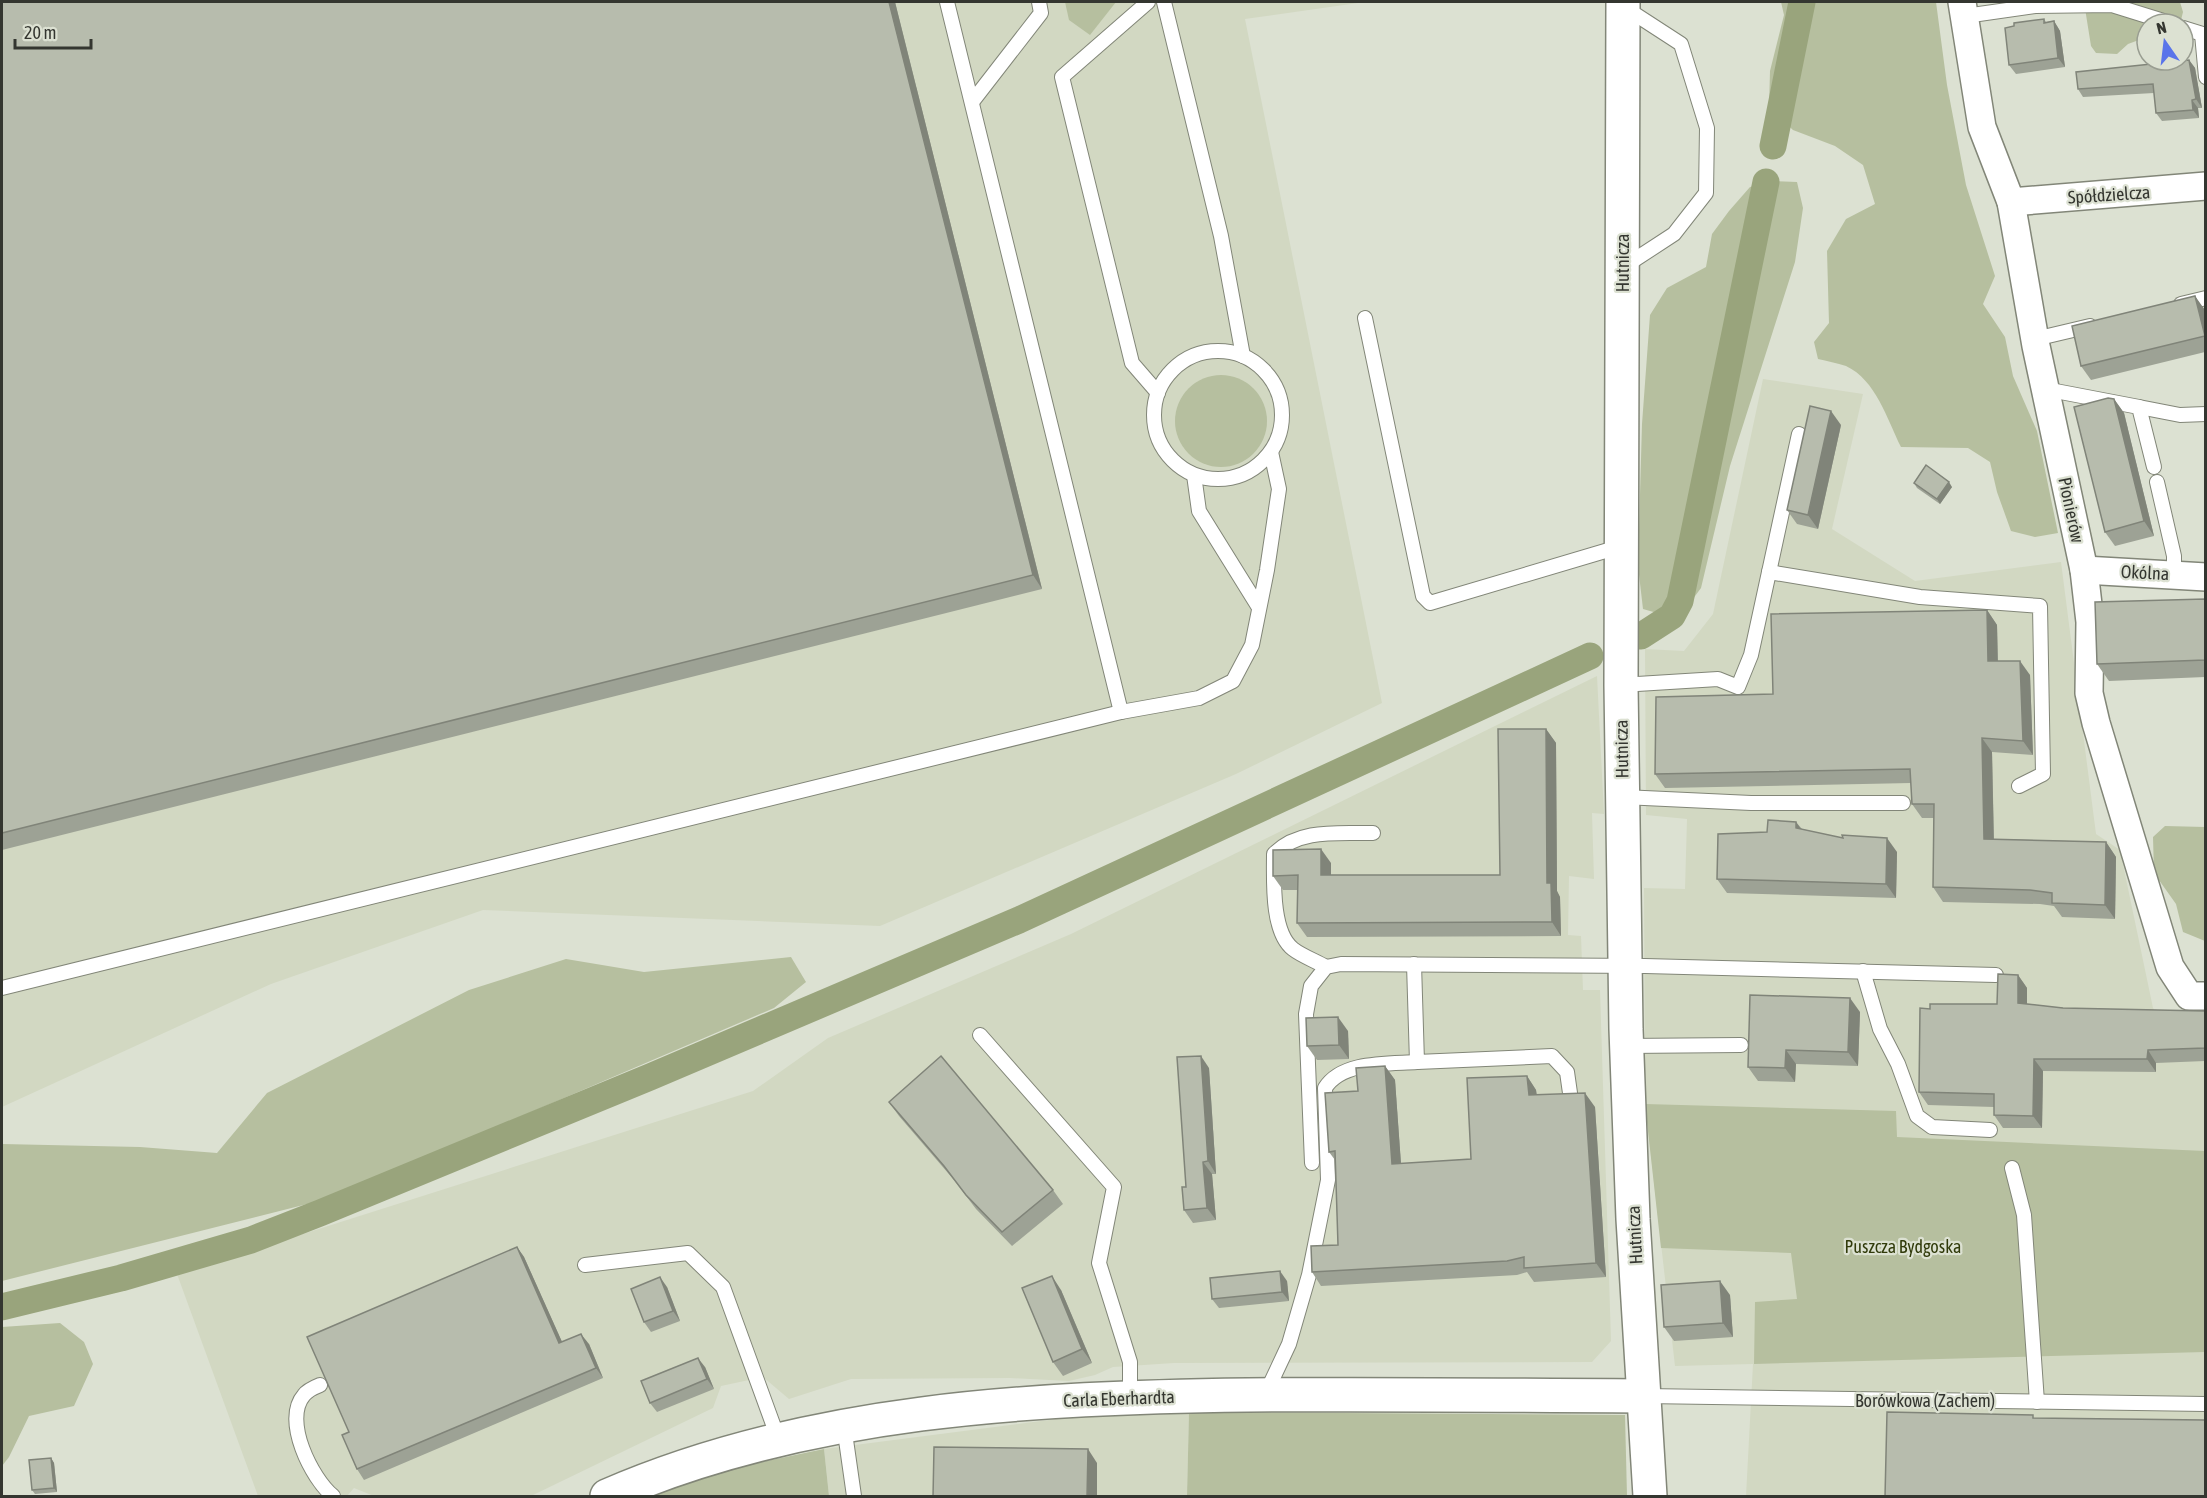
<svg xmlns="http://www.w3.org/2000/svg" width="2207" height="1498" font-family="'Asap Condensed',sans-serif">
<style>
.built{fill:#d2d8c2}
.green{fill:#b6bf9f}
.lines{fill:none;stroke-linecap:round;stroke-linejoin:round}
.canal{stroke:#99a47c;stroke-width:27}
.lane-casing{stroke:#828678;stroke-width:16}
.street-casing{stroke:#828678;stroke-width:30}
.secondary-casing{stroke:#828678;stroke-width:36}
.lane{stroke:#fff;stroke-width:14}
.street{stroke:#fff;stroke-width:27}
.secondary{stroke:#fff;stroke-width:33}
.wall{fill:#9da295}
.shaded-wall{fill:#808479}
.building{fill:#b7bcad;stroke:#808479;stroke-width:1.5}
.labels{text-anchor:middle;stroke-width:4.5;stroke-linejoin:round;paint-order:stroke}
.street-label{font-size:18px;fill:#343630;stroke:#dce1d2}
.park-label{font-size:18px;fill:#313b0b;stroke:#dce1d2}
</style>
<rect width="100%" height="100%" fill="#dce1d2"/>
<g class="built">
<path d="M 2,2 L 1365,2 L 1245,19 L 1382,703 L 1236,774 L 880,926 L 483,910 L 271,984 L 2,1107 Z"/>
<path d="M 1763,379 L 1863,394 L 1832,529 L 1915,581 L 2061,562 L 2096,834 L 2120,850 L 2153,1008 L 2157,1013 L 2205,1017 L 2205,1496 L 1746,1496 L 1753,1364 L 1675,1366 L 1645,1104 L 1644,888 L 1685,889 L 1687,819 L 1646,815 L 1645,649 L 1684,651 L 1713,614 Z"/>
<path d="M 1597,676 L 1604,814 L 1592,813 L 1594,879 L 1569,876 L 1568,935 L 1581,936 L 1583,990 L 1600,990 L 1611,1341 L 1592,1362 L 1174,1363 L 1113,1367 L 1095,1375 L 1069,1381 L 1010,1378 L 851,1379 L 789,1399 L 763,1377 L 721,1386 L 713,1408 L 531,1496 L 374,1496 L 354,1488 L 347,1496 L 258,1496 L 177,1274 L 753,1091 L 828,1038 L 1071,934 Z"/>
<path d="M 1189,1412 L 1187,1496 L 829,1496 L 824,1449 L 1072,1417 Z"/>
</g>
<g class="green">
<path d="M 1065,2 L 1116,2 L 1090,35 L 1069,20 Z"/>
<path d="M 1781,2 L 1936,2 L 1947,85 L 1966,185 L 1995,276 L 1983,304 L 2005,337 L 2013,376 L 2037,431 L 2058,533 L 2035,537 L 2011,531 L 1997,492 L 1990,462 L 1968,448 L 1901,447 C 1887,419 1876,380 1846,366 C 1837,363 1827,361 1818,359 L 1814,342 L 1829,323 L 1827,251 L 1846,219 L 1875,204 L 1863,165 L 1835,146 L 1793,130 L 1769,108 L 1770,71 L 1784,15 Z"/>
<path d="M 2084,2 L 2180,2 L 2183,12 L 2180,24 L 2147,24 L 2147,37 L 2128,44 L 2117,54 L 2096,53 L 2091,46 Z"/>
<path d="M 1775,181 L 1797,182 L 1803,208 L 1795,262 L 1730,466 L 1701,588 L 1678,619 L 1643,609 L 1638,566 L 1642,424 L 1650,315 L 1667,288 L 1706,267 L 1712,234 L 1729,211 L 1750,187 Z"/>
<circle cx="1221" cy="421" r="46"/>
<path d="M 2165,826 L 2205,827 L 2205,941 L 2183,932 L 2176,904 L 2154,873 L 2153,837 Z"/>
<path d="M 791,957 L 806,982 L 774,1008 L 331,1198 L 2,1281 L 2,1144 L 140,1147 L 217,1153 L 267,1093 L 469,990 L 566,959 L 644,972 Z"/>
<path d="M 1645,1104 L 1896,1111 L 1897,1137 L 2205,1151 L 2205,1352 L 1754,1364 L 1755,1302 L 1797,1299 L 1791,1253 L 1661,1248 Z"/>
<path d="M 60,1323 L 84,1342 L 93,1364 L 74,1406 L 29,1416 L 9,1457 L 2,1466 L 2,1327 Z"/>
<path d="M 1189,1412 L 1625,1415 L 1627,1496 L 1187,1496 Z"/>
<path d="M 824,1449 L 829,1496 L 640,1496 L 676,1480 Z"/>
</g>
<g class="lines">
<g class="canal">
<path d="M 1773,146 L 1802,2"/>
<path d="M 1641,636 L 1672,616 L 1680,601 L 1766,182"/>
<path d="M 2,1307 L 121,1278 L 251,1240 L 320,1213 L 650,1077 L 1019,920 L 1590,656"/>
</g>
<defs>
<g id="lane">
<path d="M 1148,2 L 1062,77 L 1132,363 L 1158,393"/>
<path d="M 1164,2 L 1221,236 L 1243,356"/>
<path d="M 2035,6 L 2112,5 L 2173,24"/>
<path d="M 1624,7 L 1681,44 L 1707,128 L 1706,193 L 1674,234 L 1625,266"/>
<path d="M 1965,16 L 2035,6 L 2035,2"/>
<path d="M 2183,28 L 2206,35"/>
<path d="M 2202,34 L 2206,77"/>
<path d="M 972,102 L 1041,13 L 1039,2"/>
<path d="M 2181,304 L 2206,298"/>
<path d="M 1365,318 L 1423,596 L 1430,603 L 1622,546"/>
<path d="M 2035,339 L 2090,326"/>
<circle cx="1218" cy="415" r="64"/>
<path d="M 2045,389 L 2139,407 L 2154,467"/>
<path d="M 2139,407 L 2180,415 L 2206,414"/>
<path d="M 1194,475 L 1199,511 L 1258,606"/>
<path d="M 2157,482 L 2174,556 L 2174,575"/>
<path d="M 1769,572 L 1920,597 L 2040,606 L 2043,774 L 2019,786"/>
<path d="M 1621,685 L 1718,679 L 1738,687 L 1751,655 L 1799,434"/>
<path d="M 1121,712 L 1199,698 L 1233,681 L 1252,645 L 1267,570 L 1279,489 L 1271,452"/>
<path d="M 1623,797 L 1751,803 L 1903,803"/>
<path d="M 1414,964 L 1417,1062 L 1552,1056 L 1567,1072 L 1570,1093"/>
<path d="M 1326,967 C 1316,961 1302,956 1293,949 C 1271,932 1274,879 1274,854 C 1300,828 1339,834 1373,833"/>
<path d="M 1863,971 L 1880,1029 L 1898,1064 L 1917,1116 L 1932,1127 L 1990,1130"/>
<path d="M 2,988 L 1121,712 L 947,2"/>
<path d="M 980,1035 L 1114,1187 L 1099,1263 L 1130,1362 L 1130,1397"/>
<path d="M 1626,1046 L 1741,1045"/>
<path d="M 1312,1163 L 1306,1014 L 1311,986 L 1326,967 L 1341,964 L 1645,966 L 1996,975"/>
<path d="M 2012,1168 L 2024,1215 L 2037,1402"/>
<path d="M 585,1265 L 688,1253 L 723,1287 L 778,1438"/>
<path d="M 320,1385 C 315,1387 307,1391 304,1395 C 282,1420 312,1479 333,1496"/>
<path d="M 1266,1393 L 1289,1344 L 1309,1275 L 1328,1180 L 1325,1088 C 1342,1061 1387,1064 1417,1062"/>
<path d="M 1644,1396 L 2206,1404"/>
<path d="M 844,1426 L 854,1496"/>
</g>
<g id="street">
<path d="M 1962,2 L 1982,127 L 2011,202 L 2036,346 L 2084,570 L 2090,622 L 2089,693 L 2096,723 L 2170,967 L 2189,996 L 2206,996"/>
<path d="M 2011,202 L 2206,186"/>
<path d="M 2084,570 L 2206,577"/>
</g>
<g id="secondary">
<path d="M 1623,2 L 1621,685 L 1626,1029 L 1633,1219 L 1650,1496"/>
<path d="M 607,1496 C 807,1409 1032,1398 1248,1395 C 1380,1394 1512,1395 1644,1396"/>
</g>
</defs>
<use href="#lane" class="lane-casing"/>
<use href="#street" class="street-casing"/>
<use href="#secondary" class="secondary-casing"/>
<use href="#lane" class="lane"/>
<use href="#street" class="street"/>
<use href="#secondary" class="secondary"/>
</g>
<g class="wall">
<path d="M 2,2 L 895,2 L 1042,589 L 2,850 Z"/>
<path d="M 2044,19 L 2046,22 L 2054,21 L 2060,31 L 2065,67 L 2016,74 L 2009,65 L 2014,26 Z"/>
<path d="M 2189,60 L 2195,68 L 2202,108 L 2198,108 L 2199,118 L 2162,121 L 2156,113 L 2154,93 L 2083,97 L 2078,89 Z"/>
<path d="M 2195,296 L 2205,312 L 2205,352 L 2091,380 L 2081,366 Z"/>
<path d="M 2114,399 L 2124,413 L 2154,536 L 2115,546 L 2105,532 Z"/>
<path d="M 1841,425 L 1818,529 L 1797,524 L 1787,510 Z"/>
<path d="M 1914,483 L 1952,487 L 1940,504 L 1917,488 Z"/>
<path d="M 2205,599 L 2205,677 L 2109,681 L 2097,664 Z"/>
<path d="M 1987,610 L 1997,625 L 1998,661 L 2030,675 L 2033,755 L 1992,752 L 1994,839 L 2106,842 L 2116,857 L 2115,919 L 2062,917 L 2054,906 L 2040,904 L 1943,902 L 1933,887 L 1934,818 L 1922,818 L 1912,804 L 1911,783 L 1665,788 L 1655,774 L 1773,694 Z"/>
<path d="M 1546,729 L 1556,743 L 1557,891 L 1560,897 L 1561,936 L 1307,937 L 1297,923 L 1298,890 L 1283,890 L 1273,876 L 1331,863 L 1331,875 L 1500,875 Z"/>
<path d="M 1796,822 L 1802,829 L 1897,852 L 1896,898 L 1727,893 L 1717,879 L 1767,832 Z"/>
<path d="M 2018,975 L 2027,988 L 2027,1004 L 2063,1008 L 2205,1011 L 2205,1061 L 2156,1063 L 2156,1072 L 2043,1071 L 2042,1128 L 2003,1128 L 1994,1115 L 1994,1107 L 1928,1105 L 1919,1092 L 1930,1009 L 1997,1004 Z"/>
<path d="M 1860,1012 L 1858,1066 L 1796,1064 L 1795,1082 L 1758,1081 L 1748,1067 Z"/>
<path d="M 1348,1031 L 1349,1059 L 1317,1060 L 1307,1046 Z"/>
<path d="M 1385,1066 L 1395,1080 L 1401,1164 L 1471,1159 L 1527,1076 L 1536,1090 L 1537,1095 L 1595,1107 L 1606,1277 L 1534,1282 L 1527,1272 L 1517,1275 L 1321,1286 L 1312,1272 L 1338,1245 L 1335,1160 L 1329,1152 L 1358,1091 Z"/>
<path d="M 1209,1068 L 1216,1174 L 1212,1174 L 1216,1220 L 1193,1223 L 1184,1210 L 1186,1187 Z"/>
<path d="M 889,1102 L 1053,1190 L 1063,1204 L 1012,1246 L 976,1209 L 954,1180 L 899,1116 Z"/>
<path d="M 517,1247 L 524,1257 L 562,1342 L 589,1344 L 603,1378 L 364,1480 L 357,1469 L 349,1432 Z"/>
<path d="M 1287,1281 L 1289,1301 L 1219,1308 L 1212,1299 Z"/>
<path d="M 667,1287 L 680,1321 L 651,1332 L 644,1322 Z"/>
<path d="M 1061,1290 L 1092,1363 L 1063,1376 L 1053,1362 Z"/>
<path d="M 1730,1295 L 1733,1337 L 1674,1341 L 1664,1327 Z"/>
<path d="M 705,1367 L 714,1389 L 657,1412 L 650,1403 Z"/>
<path d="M 51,1458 L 54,1463 L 57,1492 L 35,1494 L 32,1490 Z"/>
</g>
<g class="shaded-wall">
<path d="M 889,2 L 895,2 L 1042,589 L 1033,575 Z"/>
<path d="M 2054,21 L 2060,31 L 2065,67 L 2058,58 Z"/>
<path d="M 2189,60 L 2195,68 L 2202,108 L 2196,99 Z"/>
<path d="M 2192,100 L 2198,108 L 2199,118 L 2193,110 Z"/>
<path d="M 2195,296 L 2205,310 L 2205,337 L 2205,336 Z"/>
<path d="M 2114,399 L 2124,413 L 2154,536 L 2144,521 Z"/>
<path d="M 1831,411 L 1841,425 L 1818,529 L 1808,515 Z"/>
<path d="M 1949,482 L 1952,487 L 1940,504 L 1937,499 Z"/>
<path d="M 1987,610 L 1997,625 L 1998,676 L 1988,661 Z"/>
<path d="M 2020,661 L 2030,675 L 2033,755 L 2023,741 Z"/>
<path d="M 1546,729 L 1556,743 L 1557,891 L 1560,897 L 1561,936 L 1552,922 L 1547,883 Z"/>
<path d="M 1982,738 L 1992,752 L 1994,853 L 1984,839 Z"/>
<path d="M 1796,822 L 1806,836 L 1796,828 Z"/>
<path d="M 1887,838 L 1897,852 L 1896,898 L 1886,884 Z"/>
<path d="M 2106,842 L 2116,857 L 2115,919 L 2105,905 Z"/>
<path d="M 1321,849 L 1331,863 L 1331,889 L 1321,875 Z"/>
<path d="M 2018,975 L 2027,988 L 2027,1016 L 2018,1003 Z"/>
<path d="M 1850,998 L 1860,1012 L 1858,1066 L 1848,1052 Z"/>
<path d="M 1338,1017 L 1348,1031 L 1349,1059 L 1339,1045 Z"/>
<path d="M 1786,1050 L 1796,1064 L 1795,1082 L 1785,1068 Z"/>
<path d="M 2148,1050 L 2156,1063 L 2156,1072 L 2147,1059 Z"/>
<path d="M 1201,1056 L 1209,1068 L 1216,1174 L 1208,1161 Z"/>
<path d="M 2034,1059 L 2043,1071 L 2042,1128 L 2033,1116 Z"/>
<path d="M 1385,1066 L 1395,1080 L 1402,1178 L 1392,1164 Z"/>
<path d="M 1527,1076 L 1536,1090 L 1538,1109 L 1529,1095 Z"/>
<path d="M 1585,1093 L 1595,1107 L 1606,1277 L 1596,1263 Z"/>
<path d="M 1203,1162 L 1212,1174 L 1216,1220 L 1207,1208 Z"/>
<path d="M 517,1247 L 524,1257 L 567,1353 L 559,1343 Z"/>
<path d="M 1280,1271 L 1287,1281 L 1289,1301 L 1282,1292 Z"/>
<path d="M 1052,1276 L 1061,1290 L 1092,1363 L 1082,1349 Z"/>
<path d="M 660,1277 L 667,1287 L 680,1321 L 673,1311 Z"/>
<path d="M 1720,1281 L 1730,1295 L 1733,1337 L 1723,1323 Z"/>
<path d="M 581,1334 L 589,1344 L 603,1378 L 596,1368 Z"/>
<path d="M 698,1358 L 705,1367 L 714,1389 L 707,1379 Z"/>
<path d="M 1088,1449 L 1097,1463 L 1097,1497 L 1087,1497 Z"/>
<path d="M 51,1458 L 54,1463 L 57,1492 L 54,1488 Z"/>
</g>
<g class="building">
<path d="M 2,2 L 889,2 L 1033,575 L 2,833 Z"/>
<path d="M 2044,19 L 2044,23 L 2054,21 L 2058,58 L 2009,65 L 2005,28 L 2014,26 L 2014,23 Z"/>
<path d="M 2189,60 L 2196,99 L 2192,100 L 2193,110 L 2156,113 L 2153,84 L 2078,89 L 2076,72 Z"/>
<path d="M 2195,296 L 2205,336 L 2081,366 L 2072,326 Z"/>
<path d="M 2108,398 L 2114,399 L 2144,521 L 2105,532 L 2074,407 Z"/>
<path d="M 1810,406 L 1831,411 L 1808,515 L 1787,510 Z"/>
<path d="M 1926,465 L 1949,482 L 1937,499 L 1914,483 Z"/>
<path d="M 2205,599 L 2205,660 L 2097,664 L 2095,602 Z"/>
<path d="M 1987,610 L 1988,661 L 2020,661 L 2023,741 L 1982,738 L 1984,839 L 2106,842 L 2105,905 L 2052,903 L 2052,893 L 2030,890 L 1933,887 L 1934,804 L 1912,804 L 1910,769 L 1655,774 L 1656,697 L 1773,694 L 1771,614 Z"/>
<path d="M 1498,729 L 1546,729 L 1547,883 L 1551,883 L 1552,922 L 1297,923 L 1298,875 L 1273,876 L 1273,850 L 1321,849 L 1321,875 L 1500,875 Z"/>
<path d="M 1768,820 L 1796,822 L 1796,828 L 1843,838 L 1842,835 L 1887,838 L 1886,884 L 1717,879 L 1718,834 L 1767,832 Z"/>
<path d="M 1998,974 L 2018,975 L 2018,1003 L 2063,1008 L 2205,1011 L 2205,1048 L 2148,1050 L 2147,1059 L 2034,1059 L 2033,1116 L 1994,1115 L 1994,1094 L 1919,1092 L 1920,1008 L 1930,1009 L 1930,1004 L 1997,1004 Z"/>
<path d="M 1750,995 L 1850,998 L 1848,1052 L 1786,1050 L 1785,1068 L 1748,1067 Z"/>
<path d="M 1338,1017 L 1339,1045 L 1307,1046 L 1306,1018 Z"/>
<path d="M 941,1056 L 1053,1190 L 1002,1232 L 966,1195 L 944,1166 L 889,1102 Z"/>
<path d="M 1201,1056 L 1208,1161 L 1203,1162 L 1207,1208 L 1184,1210 L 1182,1187 L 1186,1187 L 1177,1057 Z"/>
<path d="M 1385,1066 L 1392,1164 L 1471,1159 L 1467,1078 L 1527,1076 L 1529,1095 L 1585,1093 L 1596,1263 L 1524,1268 L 1524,1257 L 1507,1261 L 1312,1272 L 1311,1246 L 1338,1245 L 1335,1151 L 1329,1152 L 1325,1093 L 1358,1091 L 1356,1068 Z"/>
<path d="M 517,1247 L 559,1343 L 581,1334 L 596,1368 L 357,1469 L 342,1435 L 349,1432 L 307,1337 Z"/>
<path d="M 1280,1271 L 1282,1292 L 1212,1299 L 1210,1278 Z"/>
<path d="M 1052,1276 L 1082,1349 L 1053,1362 L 1022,1288 Z"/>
<path d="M 660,1277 L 673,1311 L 644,1322 L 631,1289 Z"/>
<path d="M 1720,1281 L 1723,1323 L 1664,1327 L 1661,1285 Z"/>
<path d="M 698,1358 L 707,1379 L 650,1403 L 641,1381 Z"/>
<path d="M 1887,1412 L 2033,1415 L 2033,1418 L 2205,1420 L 2205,1497 L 1885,1497 Z"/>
<path d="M 934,1447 L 1088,1449 L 1087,1497 L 933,1497 Z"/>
<path d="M 51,1458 L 54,1488 L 32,1490 L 29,1460 Z"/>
</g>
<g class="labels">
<g class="street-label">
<text transform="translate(2109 195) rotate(-4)" y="6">Spółdzielcza</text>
<text transform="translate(1623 263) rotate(-90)" y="6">Hutnicza</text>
<text transform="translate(2071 510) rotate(78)" y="6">Pionierów</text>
<text transform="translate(2145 573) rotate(3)" y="6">Okólna</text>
<text transform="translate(1622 749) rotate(-91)" y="6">Hutnicza</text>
<text transform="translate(1635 1235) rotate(-93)" y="6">Hutnicza</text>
<text transform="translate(1119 1399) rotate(-2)" y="6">Carla Eberhardta</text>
<text x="1925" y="1407">Borówkowa (Zachem)</text>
</g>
<g class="park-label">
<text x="1903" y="1253">Puszcza Bydgoska</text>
</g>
</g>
<rect width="2207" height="1498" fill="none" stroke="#343630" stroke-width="6"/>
<g transform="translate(2165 42) rotate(346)"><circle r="28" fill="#dce1d2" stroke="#999d91" stroke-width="1.5"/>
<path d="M0-4.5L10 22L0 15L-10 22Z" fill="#5974ea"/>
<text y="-9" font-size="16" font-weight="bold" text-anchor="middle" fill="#343630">N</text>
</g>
<path d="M15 39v9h76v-9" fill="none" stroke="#343630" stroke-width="3"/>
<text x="24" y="39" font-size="18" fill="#343630" stroke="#dce1d2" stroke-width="4.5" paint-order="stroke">20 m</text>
</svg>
